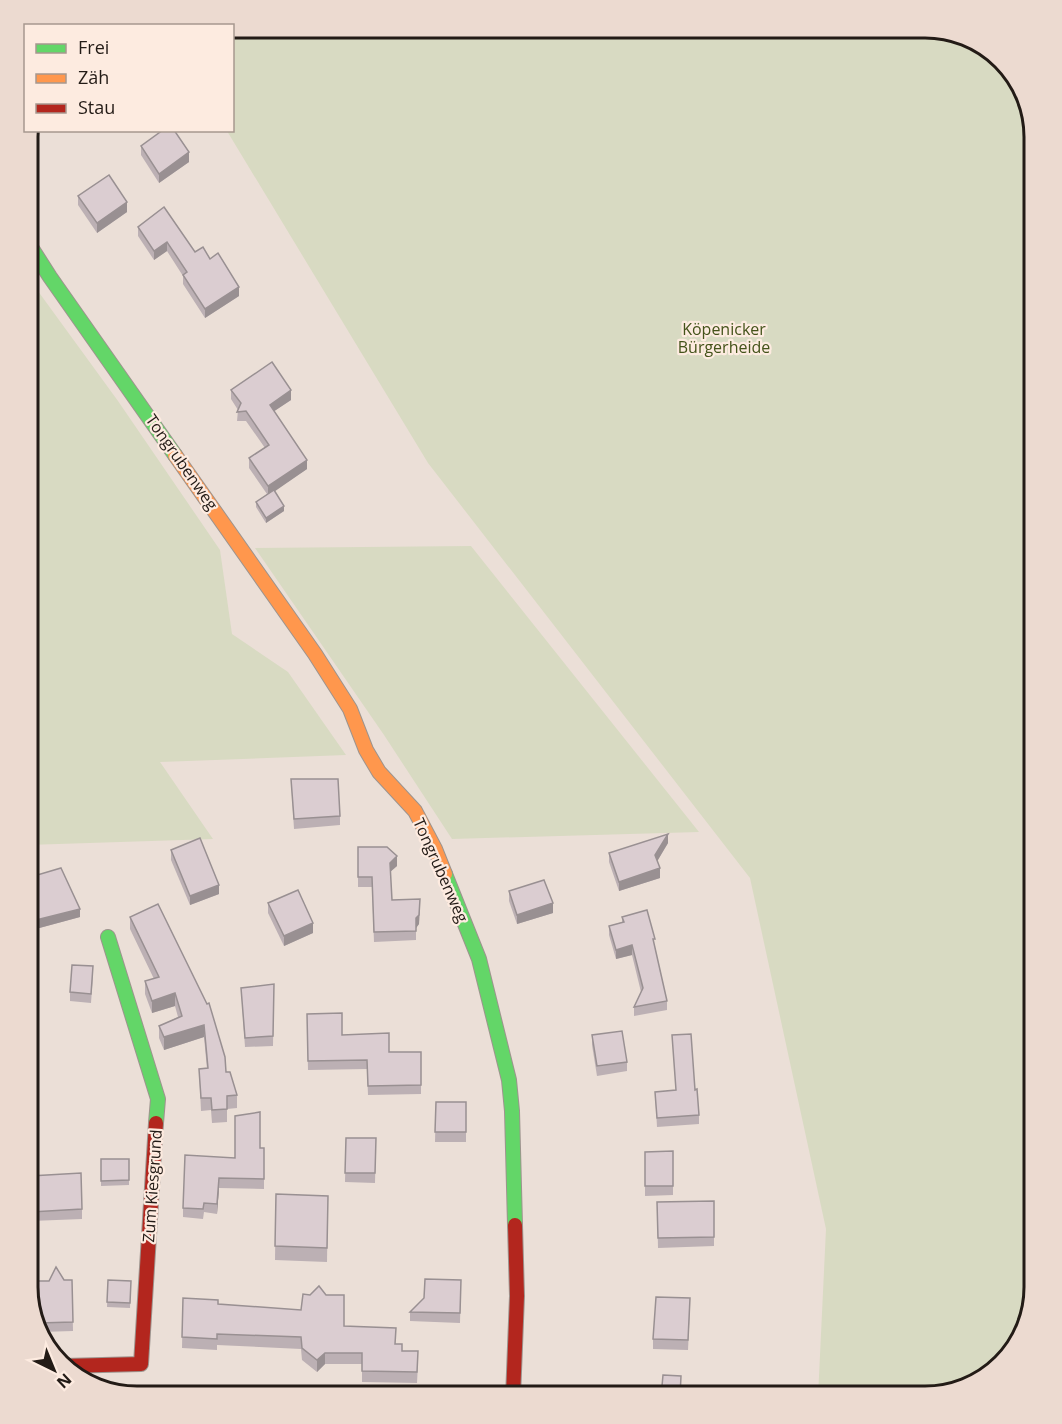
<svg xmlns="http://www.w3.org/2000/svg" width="1062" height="1424" font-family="'Open Sans',sans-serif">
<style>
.green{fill:#d8dac2}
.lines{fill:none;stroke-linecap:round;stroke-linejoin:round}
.fast-casing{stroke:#9d948e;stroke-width:16}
.slow-casing{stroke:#9d948e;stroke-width:16}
.jam-casing{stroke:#9d948e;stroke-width:16}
.fast{stroke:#63d668;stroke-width:14}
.slow{stroke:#ff974d;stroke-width:14}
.jam{stroke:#b3261e;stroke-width:14}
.wall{fill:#bcb0b4}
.shaded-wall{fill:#999092}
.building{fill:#dbcdd1;stroke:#999092;stroke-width:1.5}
.labels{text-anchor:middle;stroke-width:4.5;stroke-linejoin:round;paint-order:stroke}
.park-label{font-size:16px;fill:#44531a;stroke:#fdebe0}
.street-label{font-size:16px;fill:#231b16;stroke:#fdebe0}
.rim{fill:none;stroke:#231b16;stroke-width:3}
</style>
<rect width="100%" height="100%" fill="#ebdfd7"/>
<g class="green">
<path d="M 233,27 L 933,27 L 981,42 L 1017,76 L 1035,136 L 1035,1288 L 1021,1342 L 986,1379 L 926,1397 L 818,1397 L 826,1229 L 750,878 L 428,463 L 227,131 L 232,130 Z"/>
<path d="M 27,276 L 118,401 L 220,550 L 232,634 L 288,672 L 346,755 L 160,762 L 213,839 L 27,845 Z"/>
<path d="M 471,546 L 699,832 L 452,839 L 384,735 L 255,548 Z"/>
</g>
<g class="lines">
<defs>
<g id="fast">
<path d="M 27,241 L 50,277 L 175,455"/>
<path d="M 445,874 L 479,959 L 509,1080 L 512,1111 L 515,1225"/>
<path d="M 108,937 L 158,1099 L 156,1123"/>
</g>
<path id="slow" d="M 175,455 L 315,654 L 350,709 L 366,750 L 379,772 L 415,811 L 435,849 L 445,874"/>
<g id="jam">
<path d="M 64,1366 L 141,1364 L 156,1123"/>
<path d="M 513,1397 L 517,1296 L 515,1225"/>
</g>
</defs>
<use href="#fast" class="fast-casing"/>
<use href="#slow" class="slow-casing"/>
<use href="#jam" class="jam-casing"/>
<use href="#fast" class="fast"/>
<use href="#slow" class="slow"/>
<use href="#jam" class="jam"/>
</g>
<g class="wall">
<path d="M 141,146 L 189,162 L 159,183 L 141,155 Z"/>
<path d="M 78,196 L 127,212 L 97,233 L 78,205 Z"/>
<path d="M 138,227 L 210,259 L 239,296 L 205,318 L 183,284 L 183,276 L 167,251 L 154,260 L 138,236 Z"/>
<path d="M 231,390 L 291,400 L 274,411 L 307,469 L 274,491 L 284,511 L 266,523 L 256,507 L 256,502 L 267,494 L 249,468 L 249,458 L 265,448 L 246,421 L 237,421 L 238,410 L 231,399 Z"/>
<path d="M 291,779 L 340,816 L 340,825 L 294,829 Z"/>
<path d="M 668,843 L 657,861 L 660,878 L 619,891 L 609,862 L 609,853 Z"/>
<path d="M 358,847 L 397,866 L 390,872 L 392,900 L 420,908 L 419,924 L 416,928 L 416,940 L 374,942 L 372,887 L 358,887 Z"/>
<path d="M 171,850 L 219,894 L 190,905 L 171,860 Z"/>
<path d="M 27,878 L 80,917 L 32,930 L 27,914 Z"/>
<path d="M 509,891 L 553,913 L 517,924 L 509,901 Z"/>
<path d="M 268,903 L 313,933 L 284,946 L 268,913 Z"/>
<path d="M 158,904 L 226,1072 L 237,1095 L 237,1108 L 227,1109 L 227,1122 L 212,1123 L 211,1110 L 201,1111 L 199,1069 L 207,1069 L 204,1037 L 164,1050 L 159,1038 L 159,1026 L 178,1017 L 175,1006 L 152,1013 L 145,994 L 145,981 L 154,979 L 130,929 L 130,917 Z"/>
<path d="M 622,917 L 655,948 L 667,1001 L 667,1010 L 634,1016 L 634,1007 L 641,992 L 632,955 L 616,959 L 609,935 L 609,926 L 622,922 Z"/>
<path d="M 93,975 L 91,1003 L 70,1001 L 70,992 Z"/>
<path d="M 274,984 L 273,1046 L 245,1047 L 241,988 Z"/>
<path d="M 307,1014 L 342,1035 L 389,1052 L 421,1052 L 421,1094 L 368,1095 L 367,1069 L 308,1070 Z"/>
<path d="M 592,1035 L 627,1062 L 627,1071 L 597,1076 L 592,1045 Z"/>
<path d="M 672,1035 L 695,1090 L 699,1115 L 699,1124 L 657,1127 L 655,1092 L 676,1090 Z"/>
<path d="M 436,1102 L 466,1102 L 466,1142 L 435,1142 Z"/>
<path d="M 27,1112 L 32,1112 L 33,1147 L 27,1147 Z"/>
<path d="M 346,1138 L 376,1138 L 375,1183 L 345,1182 Z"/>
<path d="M 260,1148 L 264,1148 L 264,1189 L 219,1188 L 217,1214 L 204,1212 L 203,1219 L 183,1217 L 183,1208 L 235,1158 Z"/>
<path d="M 673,1151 L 673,1195 L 645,1196 L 645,1152 Z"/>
<path d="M 101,1159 L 129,1159 L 129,1185 L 101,1186 Z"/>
<path d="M 30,1176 L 82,1209 L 82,1219 L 31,1221 Z"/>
<path d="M 276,1194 L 328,1196 L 327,1262 L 275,1260 Z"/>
<path d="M 714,1201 L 714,1246 L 658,1248 L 657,1202 Z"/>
<path d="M 64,1280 L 72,1280 L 73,1331 L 40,1332 L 27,1288 Z"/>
<path d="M 108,1280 L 131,1281 L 130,1308 L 107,1307 Z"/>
<path d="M 461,1280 L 460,1323 L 410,1321 L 410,1312 Z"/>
<path d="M 183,1298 L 344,1326 L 396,1344 L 402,1351 L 418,1363 L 417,1383 L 362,1382 L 362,1364 L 325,1364 L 317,1372 L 302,1360 L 301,1349 L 217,1345 L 217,1350 L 182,1348 Z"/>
<path d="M 690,1308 L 688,1350 L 653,1349 L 653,1339 Z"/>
</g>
<g class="shaded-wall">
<path d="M 189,152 L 189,162 L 159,183 L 159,174 Z"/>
<path d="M 127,202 L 127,212 L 97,233 L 97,223 Z"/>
<path d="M 167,242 L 167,251 L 154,260 L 154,251 Z"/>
<path d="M 239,287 L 239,296 L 205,318 L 205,309 Z"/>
<path d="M 291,390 L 291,400 L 270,414 L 270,405 Z"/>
<path d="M 307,460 L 307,469 L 268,496 L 268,486 Z"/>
<path d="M 284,506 L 284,511 L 266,523 L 266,518 Z"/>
<path d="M 668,834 L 668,843 L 655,865 L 655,855 Z"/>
<path d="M 397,856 L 397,866 L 390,872 L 390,863 Z"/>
<path d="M 660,868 L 660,878 L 619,891 L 619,882 Z"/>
<path d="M 219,885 L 219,894 L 190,905 L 190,896 Z"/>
<path d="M 420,899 L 419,924 L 416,928 L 416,918 Z"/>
<path d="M 553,903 L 553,913 L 517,924 L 517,915 Z"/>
<path d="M 80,909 L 80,917 L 32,930 L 32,921 Z"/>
<path d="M 313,923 L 313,933 L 284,946 L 284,936 Z"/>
<path d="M 632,945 L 632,955 L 616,959 L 616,950 Z"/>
<path d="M 175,993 L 175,1006 L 152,1013 L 152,1001 Z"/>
<path d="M 204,1025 L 204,1037 L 164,1050 L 164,1037 Z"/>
<path d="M 219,1178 L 219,1188 L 217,1214 L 217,1204 Z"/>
<path d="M 325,1353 L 325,1364 L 317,1372 L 317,1360 Z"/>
</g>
<g class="building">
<path d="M 163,130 L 174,130 L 189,152 L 159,174 L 141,146 Z"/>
<path d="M 109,175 L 127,202 L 97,223 L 78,196 Z"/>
<path d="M 164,207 L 195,252 L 203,247 L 210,259 L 218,253 L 239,287 L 205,309 L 183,275 L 187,272 L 167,242 L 154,251 L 138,227 Z"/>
<path d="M 272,362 L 291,390 L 270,405 L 307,460 L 268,486 L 249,458 L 269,445 L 246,411 L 237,412 L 241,403 L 231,390 Z"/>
<path d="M 274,490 L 284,506 L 266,518 L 256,502 Z"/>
<path d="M 291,779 L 338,779 L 340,816 L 294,819 Z"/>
<path d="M 668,834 L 655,855 L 660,868 L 619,882 L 609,853 Z"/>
<path d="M 200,838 L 219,885 L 190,896 L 171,850 Z"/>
<path d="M 358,847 L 387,847 L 397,856 L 390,863 L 392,900 L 420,899 L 419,915 L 416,918 L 416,931 L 374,932 L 372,877 L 358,877 Z"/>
<path d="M 61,868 L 80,909 L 32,921 L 27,906 L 27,878 Z"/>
<path d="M 544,880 L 553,903 L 517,915 L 509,891 Z"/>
<path d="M 298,890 L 313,923 L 284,936 L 268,903 Z"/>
<path d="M 158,904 L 207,1004 L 209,1003 L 225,1057 L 226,1072 L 230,1072 L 237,1095 L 227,1096 L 227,1109 L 212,1110 L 211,1098 L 201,1098 L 199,1069 L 208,1068 L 204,1025 L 164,1037 L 159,1026 L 182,1016 L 175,993 L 152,1001 L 145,981 L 159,977 L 130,917 Z"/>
<path d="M 647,910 L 655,939 L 653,939 L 667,1001 L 634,1007 L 643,988 L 632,945 L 616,950 L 609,926 L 624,922 L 622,917 Z"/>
<path d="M 72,965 L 93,966 L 91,994 L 70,992 Z"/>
<path d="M 274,984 L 273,1036 L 245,1038 L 241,988 Z"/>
<path d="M 342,1013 L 342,1035 L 389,1033 L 389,1052 L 421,1052 L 421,1085 L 368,1086 L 367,1060 L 308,1061 L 307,1014 Z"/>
<path d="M 622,1031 L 627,1062 L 597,1066 L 592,1035 Z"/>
<path d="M 691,1034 L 695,1090 L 697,1089 L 699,1115 L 657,1118 L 655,1092 L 676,1090 L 672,1035 Z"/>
<path d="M 436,1102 L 466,1102 L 466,1132 L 435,1132 Z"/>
<path d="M 27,1112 L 32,1112 L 33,1138 L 27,1138 Z"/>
<path d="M 260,1112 L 260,1148 L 264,1148 L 264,1179 L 219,1178 L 217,1204 L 204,1203 L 203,1209 L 183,1208 L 185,1155 L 235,1158 L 235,1116 Z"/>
<path d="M 346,1138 L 376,1138 L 375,1173 L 345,1173 Z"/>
<path d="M 673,1151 L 673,1186 L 645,1186 L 645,1152 Z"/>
<path d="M 101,1159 L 129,1159 L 129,1180 L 101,1181 Z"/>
<path d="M 81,1173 L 82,1209 L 31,1212 L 30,1176 Z"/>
<path d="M 276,1194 L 328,1196 L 327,1248 L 275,1246 Z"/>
<path d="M 714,1201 L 714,1237 L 658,1238 L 657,1202 Z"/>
<path d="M 56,1267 L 64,1280 L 72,1280 L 73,1322 L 38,1323 L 27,1288 L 27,1281 L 49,1281 Z"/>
<path d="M 425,1279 L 461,1280 L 460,1313 L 410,1312 L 424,1298 Z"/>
<path d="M 108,1280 L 131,1281 L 130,1303 L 107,1302 Z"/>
<path d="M 319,1286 L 326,1295 L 344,1295 L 344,1326 L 396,1328 L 395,1344 L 402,1344 L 402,1351 L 418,1351 L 417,1372 L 362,1371 L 362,1353 L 325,1353 L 317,1360 L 302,1348 L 301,1337 L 217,1334 L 217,1339 L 182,1337 L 183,1298 L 218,1300 L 218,1304 L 301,1310 L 303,1294 L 310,1295 Z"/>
<path d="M 656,1297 L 690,1298 L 688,1340 L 653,1339 Z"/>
<path d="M 663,1375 L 681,1376 L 680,1397 L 661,1397 Z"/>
</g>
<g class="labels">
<g class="park-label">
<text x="724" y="335">Köpenicker<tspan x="724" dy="18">Bürgerheide</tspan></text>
</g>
<g class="street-label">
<text transform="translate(182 462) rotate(55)" y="6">Tongrubenweg</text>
<text transform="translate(441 870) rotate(66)" y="6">Tongrubenweg</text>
<text transform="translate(152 1186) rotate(-86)" y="6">Zum Kiesgrund</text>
</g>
</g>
<path d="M0 0H1062V1424H0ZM137 38H925A99 99 0 0 1 1024 137V1287A99 99 0 0 1 925 1386H137A99 99 0 0 1 38 1287V137A99 99 0 0 1 137 38Z" fill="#ecdad0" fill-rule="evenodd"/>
<path class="rim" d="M137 38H925A99 99 0 0 1 1024 137V1287A99 99 0 0 1 925 1386H137A99 99 0 0 1 38 1287V137A99 99 0 0 1 137 38Z"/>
<rect x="24" y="24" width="210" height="108" fill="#fdebe0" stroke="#a6988f" stroke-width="1.5"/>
<rect x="36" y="44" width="30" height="9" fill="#63d668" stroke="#a6988f" stroke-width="1.5"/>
<text x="78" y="54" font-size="18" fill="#231b16">Frei</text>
<rect x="36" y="74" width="30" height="9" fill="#ff974d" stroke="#a6988f" stroke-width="1.5"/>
<text x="78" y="84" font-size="18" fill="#231b16">Zäh</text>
<rect x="36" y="104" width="30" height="9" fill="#b3261e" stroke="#a6988f" stroke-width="1.5"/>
<text x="78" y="114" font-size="18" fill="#231b16">Stau</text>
<g transform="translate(54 1370) rotate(137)" stroke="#fdebe0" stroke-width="4.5" paint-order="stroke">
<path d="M0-4.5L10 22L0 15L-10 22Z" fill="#231b16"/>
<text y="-9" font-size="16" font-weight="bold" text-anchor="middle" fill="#231b16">N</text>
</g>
</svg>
